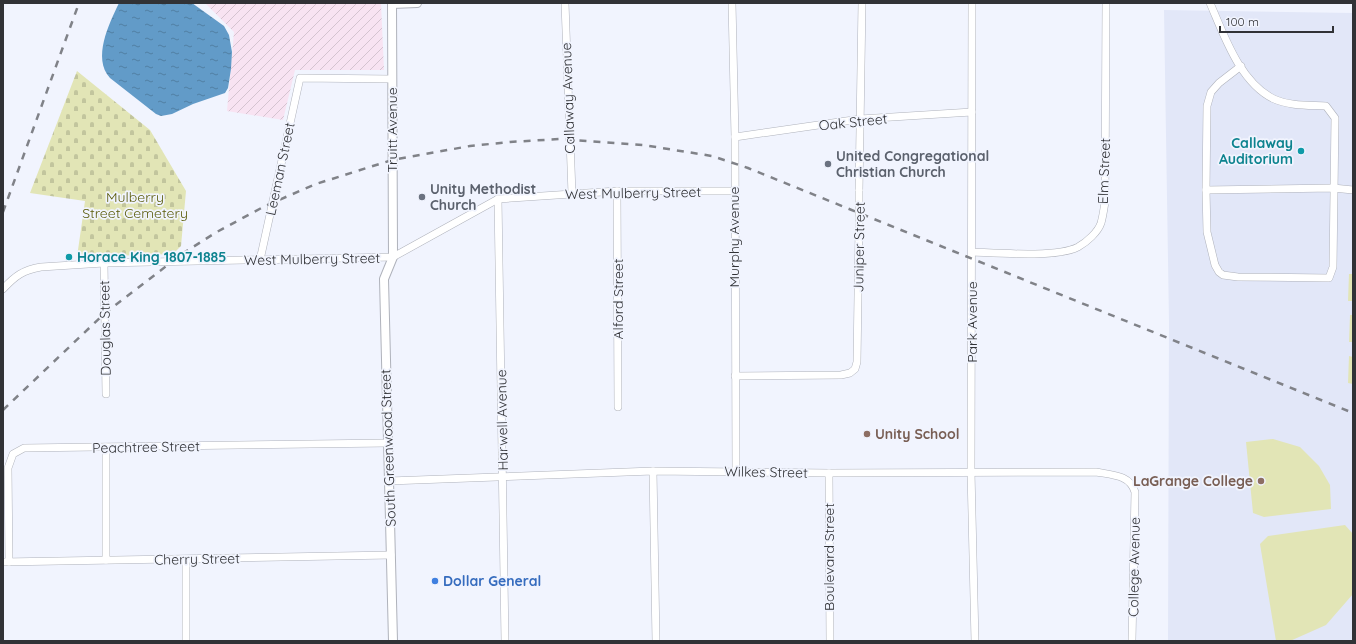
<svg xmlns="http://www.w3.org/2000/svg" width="1356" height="644" font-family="Quicksand,sans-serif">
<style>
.built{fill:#e2e7f8}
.industrial{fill:url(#industrial-furrows)}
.cemetery{fill:url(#cemetery-stones)}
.pitch{fill:#e2e5b6}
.water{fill:url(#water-ripples)}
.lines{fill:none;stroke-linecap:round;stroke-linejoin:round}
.minor-casing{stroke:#afb2bb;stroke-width:8}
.tertiary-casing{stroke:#afb2bb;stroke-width:10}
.minor{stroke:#fff;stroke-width:7}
.tertiary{stroke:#fff;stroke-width:8}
.rail{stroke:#808288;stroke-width:2.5;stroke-dasharray:7 7;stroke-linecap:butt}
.minor-bridge-casing{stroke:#afb2bb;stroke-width:8;stroke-linecap:butt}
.minor-bridge{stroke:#fff;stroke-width:7}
.culture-dot{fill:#0f9aa8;stroke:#f1f4fe;stroke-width:1.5}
.worship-dot{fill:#6b7280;stroke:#f1f4fe;stroke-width:1.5}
.education-dot{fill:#8d6e63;stroke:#f1f4fe;stroke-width:1.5}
.shop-dot{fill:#3f7fe0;stroke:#f1f4fe;stroke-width:1.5}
.labels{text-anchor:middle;stroke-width:3.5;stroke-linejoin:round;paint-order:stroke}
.street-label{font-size:14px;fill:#313236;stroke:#f1f4fe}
.culture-label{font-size:14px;font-weight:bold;fill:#0d838f;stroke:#f1f4fe;text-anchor:end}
.worship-label{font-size:14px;font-weight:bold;fill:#5b616d;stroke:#f1f4fe;text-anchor:start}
.park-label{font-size:14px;fill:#5b5c0a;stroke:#f1f4fe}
.education-label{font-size:14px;font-weight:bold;fill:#785e54;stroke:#f1f4fe;text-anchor:start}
.shop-label{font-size:14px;font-weight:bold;fill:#366cbe;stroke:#f1f4fe;text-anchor:start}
</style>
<defs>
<pattern id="industrial-furrows" width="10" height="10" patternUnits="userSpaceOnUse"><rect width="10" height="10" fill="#f8e3f2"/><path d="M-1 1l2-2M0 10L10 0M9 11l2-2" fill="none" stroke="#d5c3d0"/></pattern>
<pattern id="cemetery-stones" width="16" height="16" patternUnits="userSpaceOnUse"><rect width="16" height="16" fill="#e2e5b6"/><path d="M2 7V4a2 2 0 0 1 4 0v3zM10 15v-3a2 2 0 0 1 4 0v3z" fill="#c2c59d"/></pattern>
<pattern id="water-ripples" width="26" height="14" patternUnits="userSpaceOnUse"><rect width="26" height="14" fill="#629bc8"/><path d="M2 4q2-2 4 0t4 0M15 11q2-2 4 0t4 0" fill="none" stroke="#517fa3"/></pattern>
</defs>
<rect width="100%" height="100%" fill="#f1f4fe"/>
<path class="built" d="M 1164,10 L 1353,13 L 1353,641 L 1168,641 L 1169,322 Z"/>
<path class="industrial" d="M 205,3 L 381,3 L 384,70 L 295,70 L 283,120 L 227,111 L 234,32 Z"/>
<path class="cemetery" d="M 77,71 L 150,130 L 186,191 L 181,246 L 173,254 L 77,257 L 85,201 L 30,193 Z"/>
<g class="pitch">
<path d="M 1349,274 L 1353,274 L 1353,301 L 1348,301 Z"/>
<path d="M 1350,315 L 1353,315 L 1353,342 L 1349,342 Z"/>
<path d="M 1349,356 L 1353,357 L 1353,384 L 1348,383 Z"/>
<path d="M 1273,439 L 1300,447 L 1319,466 L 1330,485 L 1331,509 L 1264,517 L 1253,513 L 1246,442 Z"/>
<path d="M 1345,525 L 1353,534 L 1353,594 L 1326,625 L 1290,641 L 1276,641 L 1260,544 L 1268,536 Z"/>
</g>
<path class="water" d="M 119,3 L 192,3 L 224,26 L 229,35 L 232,52 L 231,69 L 228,88 L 225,93 L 193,104 L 172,114 L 161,116 L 156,114 L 110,78 C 92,58 109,24 119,3 Z"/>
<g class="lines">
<defs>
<g id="minor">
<path d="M 565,3 L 572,194"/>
<path d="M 732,3 L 735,137 L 736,472"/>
<path d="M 972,3 L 971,472 L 975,641"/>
<path d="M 1210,3 C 1224,35 1240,83 1274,99 C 1289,106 1310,105 1326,106 L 1335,118 L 1333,267 L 1329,278 L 1238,277 L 1223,275 L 1219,272 L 1215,265 L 1207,232 L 1206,190 L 1207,106 L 1211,92 L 1219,83 L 1241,66"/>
<path d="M 735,137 L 860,119 L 972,112"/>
<path d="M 1206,190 L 1333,188 L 1353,190"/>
<path d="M 617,191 L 618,407"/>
<path d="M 859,191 L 862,3"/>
<path d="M 498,199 L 505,641"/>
<path d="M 972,252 C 997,253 1057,258 1078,247 C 1087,242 1098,232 1101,223 C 1103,216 1104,208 1105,202 L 1106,3"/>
<path d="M 260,260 L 300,78 L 392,79"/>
<path d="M 104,263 L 106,394"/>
<path d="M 3,289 C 15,276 23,270 41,267 L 104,263 L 393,257 L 498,199 L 617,191 L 734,191"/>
<path d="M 735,376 L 841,375 L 850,373 L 855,369 L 857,362 L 859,229"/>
<path d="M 106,447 L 106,560"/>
<path d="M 653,471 L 656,641"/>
<path d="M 829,473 L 830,641"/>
<path d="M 389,481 L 653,471 L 829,473 L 1096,472 C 1113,475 1130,475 1135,492 L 1132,641"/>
<path d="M 3,562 L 391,555"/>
<path d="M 9,562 L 8,468 L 13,454 L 24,448 L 388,443"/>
<path d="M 186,641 L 186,559"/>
</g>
<g id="tertiary">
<path d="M 392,3 L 393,257 L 384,279 L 393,641"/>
<path d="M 392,4 L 417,3"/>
</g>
</defs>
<use href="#minor" class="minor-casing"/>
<use href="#tertiary" class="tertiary-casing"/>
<use href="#minor" class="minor"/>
<use href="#tertiary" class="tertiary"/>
<g class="rail">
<path d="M 3,212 L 79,3"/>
<path d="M 3,410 L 105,313 L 182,254 L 215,233 L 265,206 L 316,184 L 392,160 L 470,146 L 510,142 L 560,139 L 643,145 L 712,156 L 748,168 L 1353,413"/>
</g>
<defs>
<path id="minor-bridge" d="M 859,229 L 859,191"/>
</defs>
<use href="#minor-bridge" class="minor-bridge-casing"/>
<use href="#minor-bridge" class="minor-bridge"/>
</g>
<g class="culture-dot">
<circle cx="1301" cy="151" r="4"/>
<circle cx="69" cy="257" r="4"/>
</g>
<g class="worship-dot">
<circle cx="828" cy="164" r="4"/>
<circle cx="422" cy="197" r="4"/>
</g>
<g class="education-dot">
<circle cx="867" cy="434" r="4"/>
<circle cx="1261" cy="481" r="4"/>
</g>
<circle class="shop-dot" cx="435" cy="581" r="4"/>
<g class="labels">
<g class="street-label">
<text transform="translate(568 98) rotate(-92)" y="5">Callaway Avenue</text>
<text transform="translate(853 122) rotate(-6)" y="5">Oak Street</text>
<text transform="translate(392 130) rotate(-90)" y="5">Truitt Avenue</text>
<text transform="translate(280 169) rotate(-78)" y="5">Leeman Street</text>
<text transform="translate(1104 171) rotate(-88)" y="5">Elm Street</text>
<text transform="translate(633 193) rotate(-1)" y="5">West Mulberry Street</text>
<text transform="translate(734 237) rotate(-90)" y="5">Murphy Avenue</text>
<text transform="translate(859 247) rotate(-89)" y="5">Juniper Street</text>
<text transform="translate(312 259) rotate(-1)" y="5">West Mulberry Street</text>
<text transform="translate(618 299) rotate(-90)" y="5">Alford Street</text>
<text transform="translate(972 322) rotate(-90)" y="5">Park Avenue</text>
<text transform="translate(105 328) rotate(-91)" y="5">Douglas Street</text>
<text transform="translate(502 420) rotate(-91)" y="5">Harwell Avenue</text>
<text transform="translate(146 447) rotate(-1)" y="5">Peachtree Street</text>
<text transform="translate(388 448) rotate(-92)" y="5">South Greenwood Street</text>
<text transform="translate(766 472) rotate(1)" y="5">Wilkes Street</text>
<text transform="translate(829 557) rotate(-90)" y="5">Boulevard Street</text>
<text transform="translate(197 559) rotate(-1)" y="5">Cherry Street</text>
<text transform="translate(1134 567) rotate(-89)" y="5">College Avenue</text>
</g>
<g class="culture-label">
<text x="1293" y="148">Callaway<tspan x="1293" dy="16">Auditorium</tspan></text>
<text x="77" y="262" text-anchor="start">Horace King 1807-1885</text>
</g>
<g class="worship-label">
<text x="836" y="161">United Congregational<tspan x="836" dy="16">Christian Church</tspan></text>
<text x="430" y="194">Unity Methodist<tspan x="430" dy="16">Church</tspan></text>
</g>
<g class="park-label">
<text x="135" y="202">Mulberry<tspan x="135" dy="16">Street Cemetery</tspan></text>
</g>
<g class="education-label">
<text x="875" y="439">Unity School</text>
<text x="1253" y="486" text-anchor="end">LaGrange College</text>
</g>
<g class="shop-label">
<text x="443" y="586">Dollar General</text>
</g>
</g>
<rect width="1356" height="644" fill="none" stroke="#313236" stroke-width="8"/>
<path d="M1220 26v6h113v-6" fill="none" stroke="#313236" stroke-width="2"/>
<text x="1226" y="26" font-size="12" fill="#313236" stroke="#f1f4fe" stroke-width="3" paint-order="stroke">100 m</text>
</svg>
